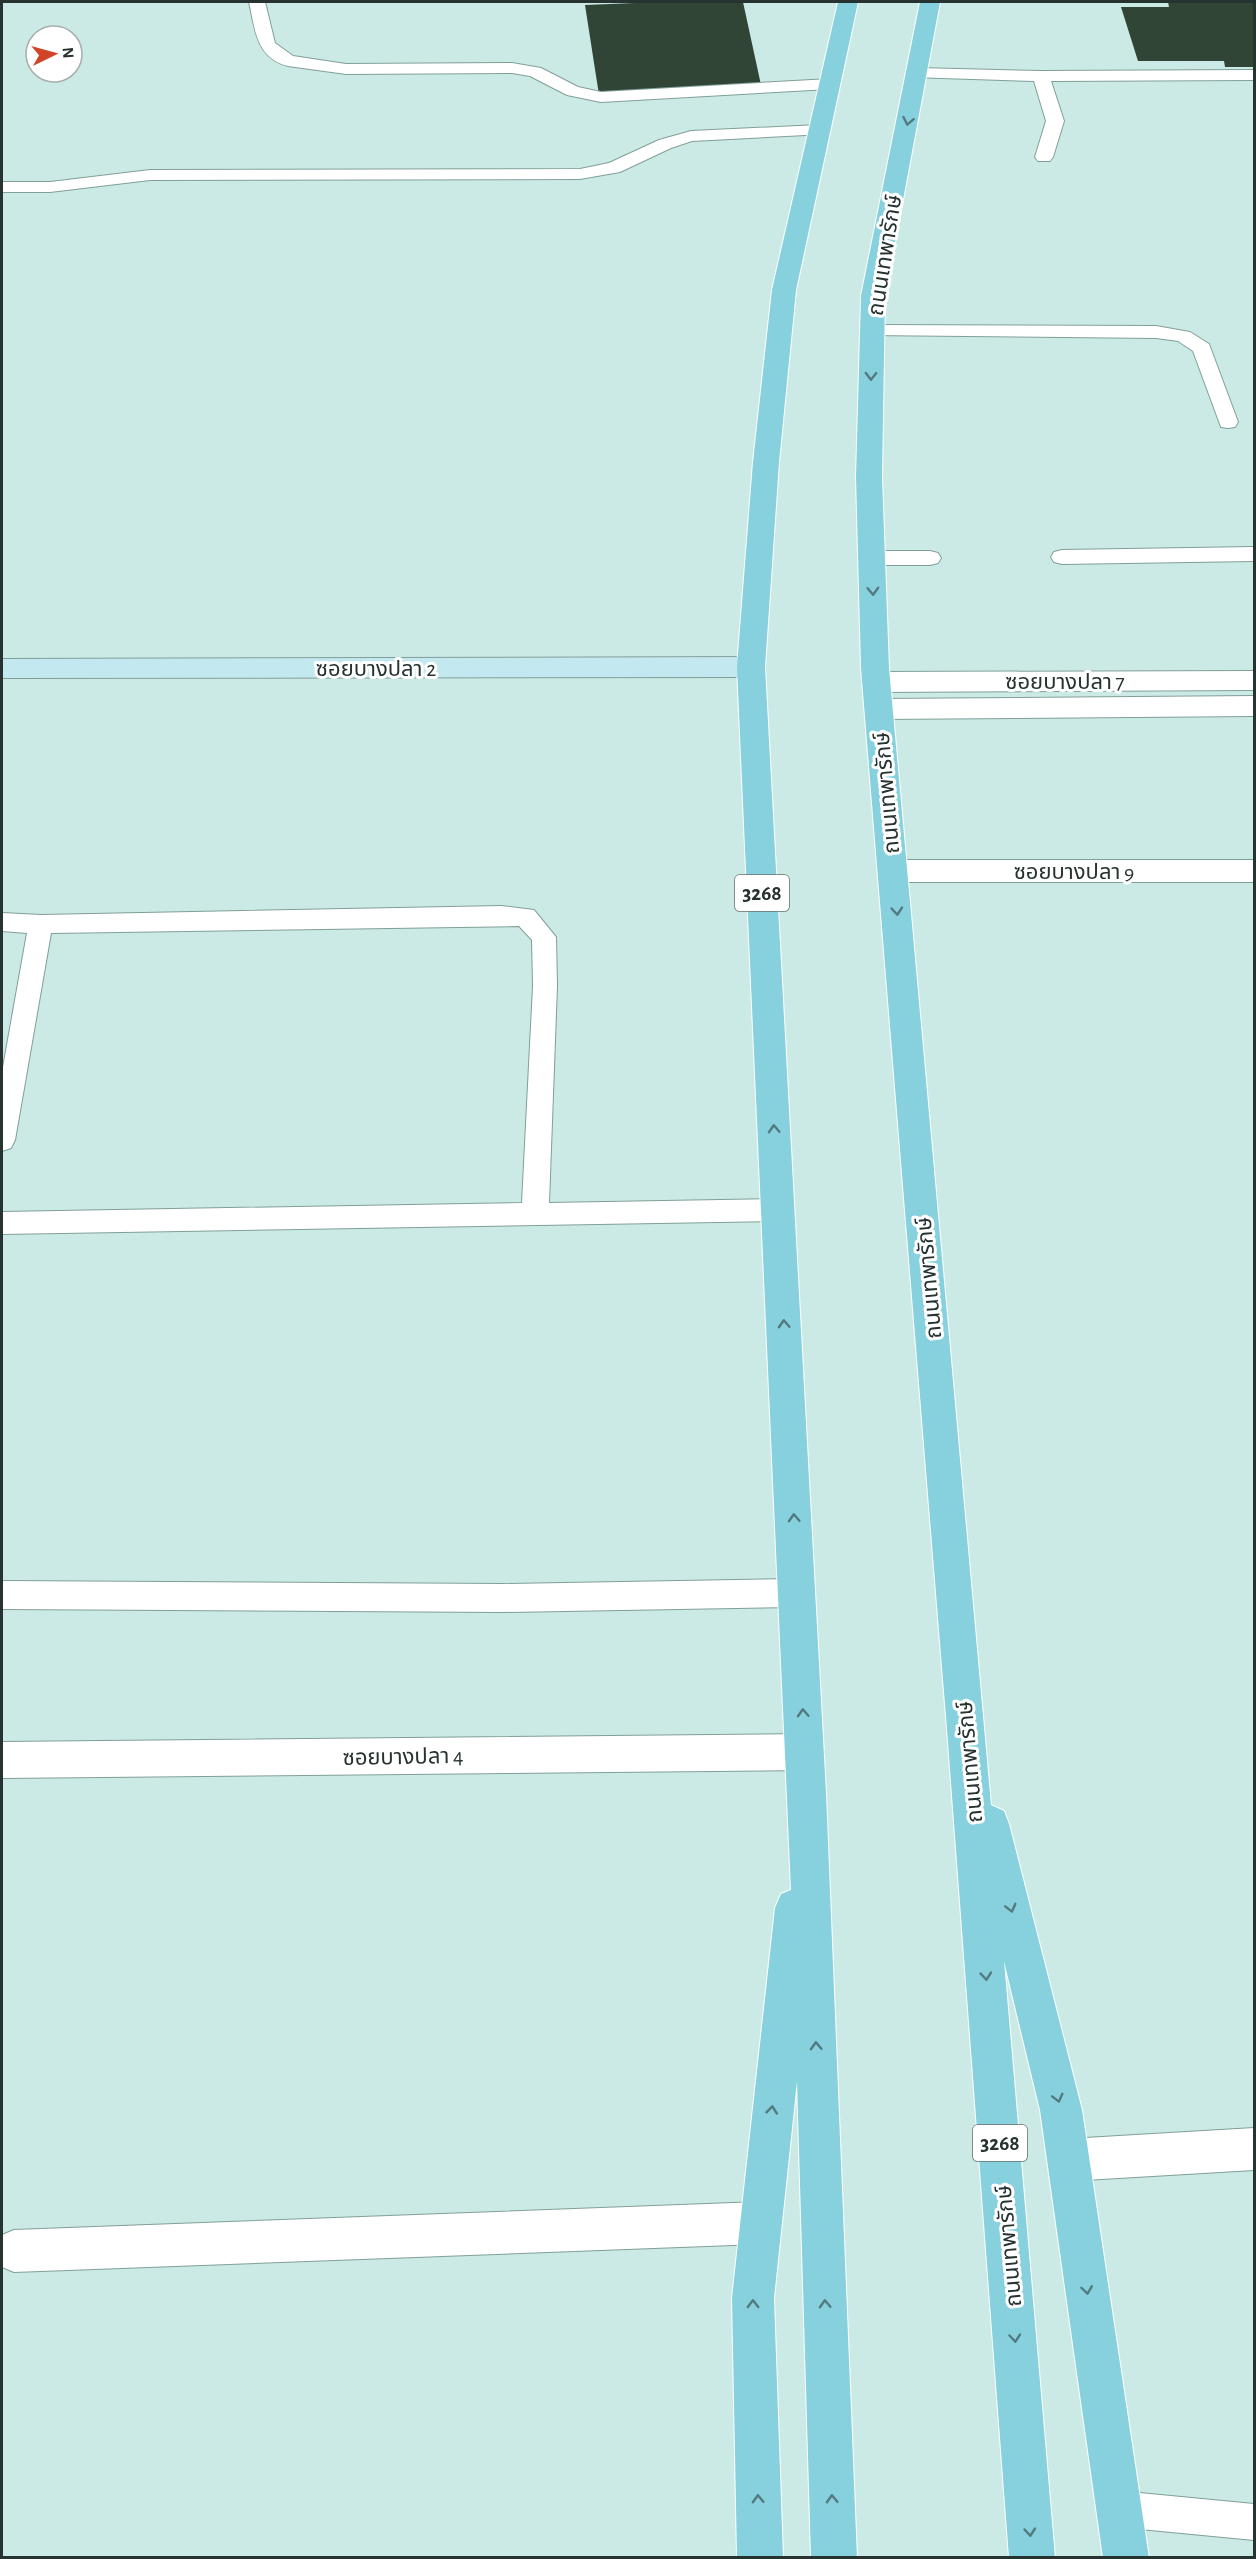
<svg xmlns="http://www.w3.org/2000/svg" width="1256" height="2559" font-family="'Alegreya Sans','Noto Sans Thai',sans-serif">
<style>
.building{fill:#314537}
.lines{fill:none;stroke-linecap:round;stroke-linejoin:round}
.lane-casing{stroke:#819f99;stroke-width:2}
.street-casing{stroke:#819f99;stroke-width:2}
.secondary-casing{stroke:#819f99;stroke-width:2}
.primary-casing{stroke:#fff;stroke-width:2}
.lane{fill:#fff;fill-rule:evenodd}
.street{fill:#fff;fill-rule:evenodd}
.secondary{fill:#c3e8ef;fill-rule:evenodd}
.primary{fill:#87d1df;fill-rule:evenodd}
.oneway{stroke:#527a7f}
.labels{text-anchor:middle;stroke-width:6;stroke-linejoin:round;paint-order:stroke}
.shield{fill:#fff;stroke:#67706f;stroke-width:1.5}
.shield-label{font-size:21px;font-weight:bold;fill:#263331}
.street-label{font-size:22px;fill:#263331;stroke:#fff}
</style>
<rect width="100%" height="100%" fill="#cbeae5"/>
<g class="building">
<path d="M 659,2 L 743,2 L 761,85 L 599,95 L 585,5 Z"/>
<path d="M 1168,2 L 1254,2 L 1254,67 L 1225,67 L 1224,61 L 1138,61 L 1121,7 L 1169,7 Z"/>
</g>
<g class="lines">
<defs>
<g id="lane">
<path d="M 249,2 L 265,2 L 275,43 L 293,56 L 346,64 L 512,63 L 541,68 L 578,87 L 601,92 L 830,79 L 836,80 L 839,84 L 836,88 L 830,89 L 601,102 L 567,95 L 530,76 L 512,73 L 346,74 L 288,66 C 256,58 255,29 249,2 Z"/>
<path d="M 917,68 L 1041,71 L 1254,70 L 1254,80 L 1051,81 L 1064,121 L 1053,157 L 1050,161 L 1038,161 L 1035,157 L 1046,121 L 1034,81 L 911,77 L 908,73 L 911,69 Z"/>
<path d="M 819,125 L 825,126 L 828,130 L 825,134 L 692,141 L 671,148 L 620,172 L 580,179 L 150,180 L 50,192 L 2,192 L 2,182 L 50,182 L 150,170 L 580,169 L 609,163 L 659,140 L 691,131 Z"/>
<path d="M 872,325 L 1156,326 L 1190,332 L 1209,344 L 1238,422 L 1235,427 L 1228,428 L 1221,427 L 1193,351 L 1178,341 L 1156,338 L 865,335 L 862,331 L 865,327 Z"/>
<path d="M 1254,547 L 1254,561 L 1062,564 L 1054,562 L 1051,557 L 1054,552 L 1062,550 Z"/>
<path d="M 872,551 L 930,551 L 938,553 L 941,558 L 938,563 L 930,565 L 872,565 L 864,563 L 861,558 L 864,553 Z"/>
<path d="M 501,906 L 534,910 L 556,937 L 557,986 L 549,1203 L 778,1199 L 787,1202 L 791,1210 L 787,1218 L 778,1221 L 2,1234 L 2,1212 L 522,1203 L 533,986 L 532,940 L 519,926 L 51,933 L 15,1140 L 11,1148 L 2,1151 L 2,1073 L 27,933 L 2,931 L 2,913 L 41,915 Z"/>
<path d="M 797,1579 L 807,1583 L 812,1593 L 807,1603 L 797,1607 L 501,1612 L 2,1609 L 2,1581 L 501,1584 Z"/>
<path d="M 1119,2491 L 1254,2504 L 1254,2540 L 1119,2527 L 1106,2522 L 1101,2509 L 1106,2496 Z"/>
</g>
<g id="street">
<path d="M 876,672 L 1254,671 L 1254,690 L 876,692 L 866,689 L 862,682 L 866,675 Z"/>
<path d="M 1254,696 L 1254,716 L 879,719 L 869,716 L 865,709 L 869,702 L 879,699 Z"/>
<path d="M 894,860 L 1254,860 L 1254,882 L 894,882 L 884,879 L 879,871 L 884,863 Z"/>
<path d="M 805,1734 L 818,1739 L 824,1752 L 818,1765 L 805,1770 L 2,1778 L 2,1742 Z"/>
<path d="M 1254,2128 L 1254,2170 L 1068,2181 L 1053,2175 L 1047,2160 L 1053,2145 L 1068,2139 Z"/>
<path d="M 760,2202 L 775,2208 L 781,2223 L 775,2238 L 760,2244 L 14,2272 L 2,2267 L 2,2235 L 14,2230 Z"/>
</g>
<path id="secondary" d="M 751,657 L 761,660 L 765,667 L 761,674 L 751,677 L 2,678 L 2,659 Z"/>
<g id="primary">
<path d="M 838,2 L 858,2 L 796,290 L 779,462 L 765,667 L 826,1793 L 857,2558 L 811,2558 L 797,2081 L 774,2298 L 783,2558 L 737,2558 L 732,2298 L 775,1908 L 781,1894 L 791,1890 L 737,667 L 753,462 L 772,290 Z"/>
<path d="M 920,2 L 940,2 L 885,296 L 882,477 L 889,668 L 991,1805 L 1004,1811 L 1009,1824 L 1082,2110 L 1149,2558 L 1103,2558 L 1040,2110 L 1004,1961 L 1055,2558 L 1009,2558 L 947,1729 L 861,668 L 856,477 L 861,296 Z"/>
</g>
</defs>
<use href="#lane" class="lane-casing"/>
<use href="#street" class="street-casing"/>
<use href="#secondary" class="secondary-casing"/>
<use href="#primary" class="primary-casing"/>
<use href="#lane" class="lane"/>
<use href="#street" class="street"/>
<use href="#secondary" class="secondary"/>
<use href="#primary" class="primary"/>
</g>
<defs><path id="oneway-chevron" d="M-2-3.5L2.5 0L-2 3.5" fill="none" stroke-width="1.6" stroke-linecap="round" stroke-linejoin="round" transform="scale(1.5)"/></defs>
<g class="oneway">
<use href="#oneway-chevron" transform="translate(908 121) rotate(101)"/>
<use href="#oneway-chevron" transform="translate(871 376) rotate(91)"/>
<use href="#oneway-chevron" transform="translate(873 591) rotate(88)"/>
<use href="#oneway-chevron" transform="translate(897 911) rotate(85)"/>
<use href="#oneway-chevron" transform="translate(774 1129) rotate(-93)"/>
<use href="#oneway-chevron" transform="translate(784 1324) rotate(-93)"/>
<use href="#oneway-chevron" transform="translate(794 1518) rotate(-93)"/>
<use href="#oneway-chevron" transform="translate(803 1713) rotate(-93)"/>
<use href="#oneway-chevron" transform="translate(1011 1908) rotate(76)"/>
<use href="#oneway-chevron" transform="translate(986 1976) rotate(85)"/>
<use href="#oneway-chevron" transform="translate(816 2046) rotate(-92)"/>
<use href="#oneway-chevron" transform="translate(1058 2098) rotate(76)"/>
<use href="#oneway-chevron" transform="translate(772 2110) rotate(-84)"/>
<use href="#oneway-chevron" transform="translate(1087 2290) rotate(82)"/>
<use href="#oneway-chevron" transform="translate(753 2304) rotate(-90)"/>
<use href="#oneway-chevron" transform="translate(825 2304) rotate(-92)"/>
<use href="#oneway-chevron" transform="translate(1015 2338) rotate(85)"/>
<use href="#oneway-chevron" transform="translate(758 2499) rotate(-92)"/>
<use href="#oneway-chevron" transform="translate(832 2499) rotate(-92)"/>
<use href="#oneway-chevron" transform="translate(1030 2532) rotate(85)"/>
</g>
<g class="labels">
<g class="shield">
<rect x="735" y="875" width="54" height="36" rx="4.5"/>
<rect x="973" y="2125" width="54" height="36" rx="4.5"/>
</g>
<g class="shield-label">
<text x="762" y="900">3268</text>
<text x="1000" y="2150">3268</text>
</g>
<g class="street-label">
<text transform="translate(884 255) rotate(-81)" y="8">ถนนเทพารักษ์</text>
<text x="376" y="676">ซอยบางปลา 2</text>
<text x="1065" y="689">ซอยบางปลา 7</text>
<text transform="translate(886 793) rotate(-95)" y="8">ถนนเทพารักษ์</text>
<text x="1074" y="879">ซอยบางปลา 9</text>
<text transform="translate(928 1278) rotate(-95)" y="8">ถนนเทพารักษ์</text>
<text transform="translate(403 1756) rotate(-1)" y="8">ซอยบางปลา 4</text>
<text transform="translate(969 1762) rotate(-95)" y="8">ถนนเทพารักษ์</text>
<text transform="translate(1008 2246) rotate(-95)" y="8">ถนนเทพารักษ์</text>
</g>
</g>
<rect width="1256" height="2559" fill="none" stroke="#263331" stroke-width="6"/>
<g transform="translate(54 54) rotate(85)"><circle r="28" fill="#ffffff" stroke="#a8adad" stroke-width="1.5"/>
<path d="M0-4.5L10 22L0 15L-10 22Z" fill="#d04527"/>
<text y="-9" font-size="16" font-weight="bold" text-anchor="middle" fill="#263331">N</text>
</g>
</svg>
